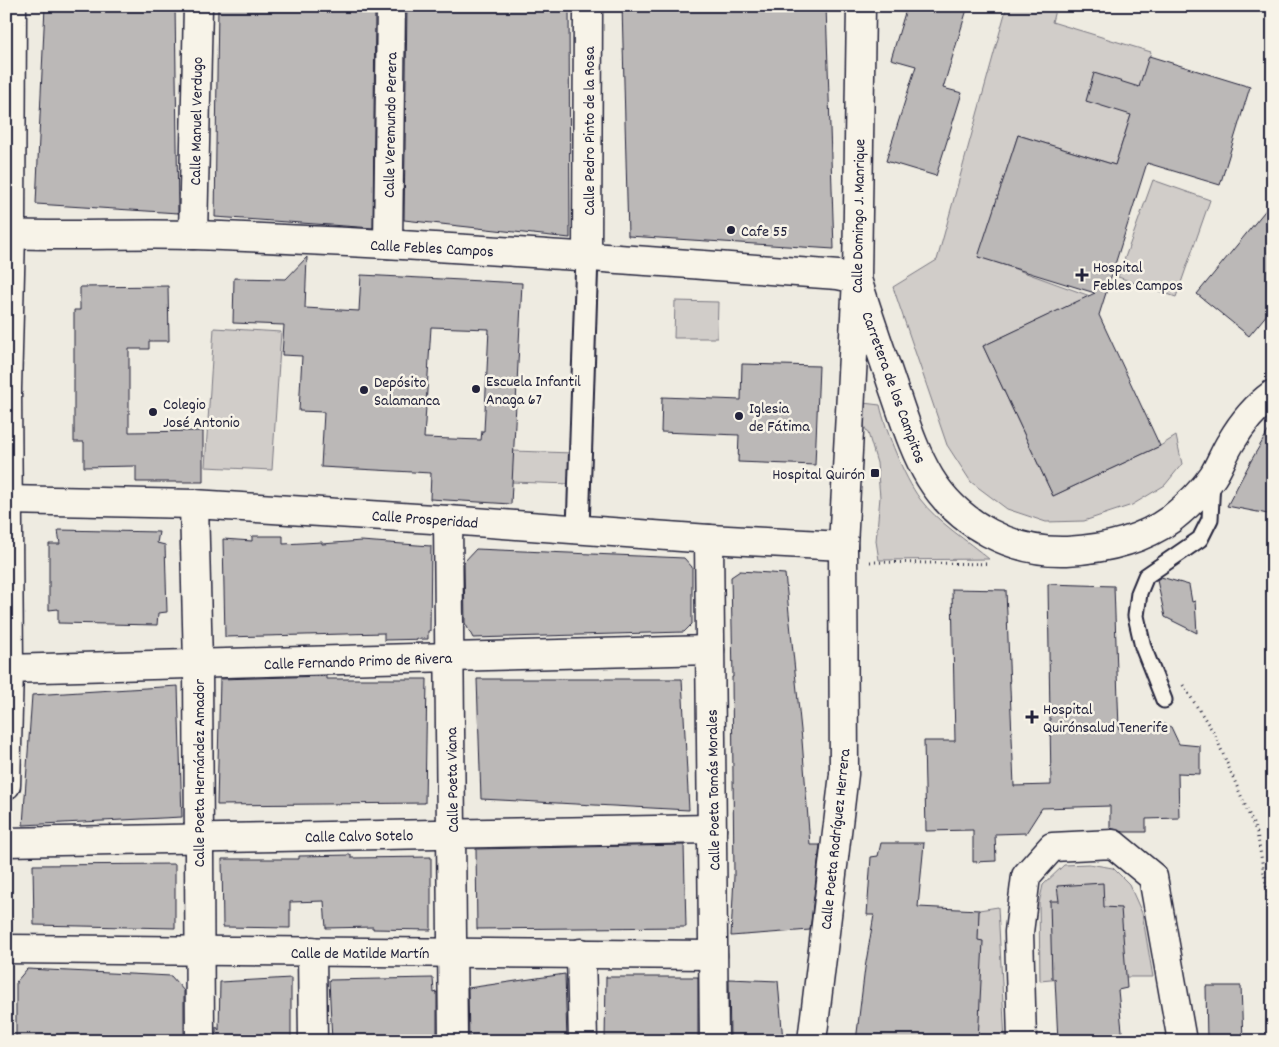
<svg xmlns="http://www.w3.org/2000/svg" width="1279" height="1047" font-family="Dekko,sans-serif">
<style>
.green{fill:#d1cdc9;stroke:#7a7882}
.building{fill:#bbb8b7;stroke:#22223b;fill-rule:evenodd}
.lines{fill:none;stroke-linecap:round;stroke-linejoin:round}
.service-casing{stroke:#22223b;stroke-width:19}
.pedestrian-casing{stroke:#22223b;stroke-width:25}
.minor-casing{stroke:#22223b;stroke-width:31}
.tertiary-casing{stroke:#22223b;stroke-width:31}
.secondary-casing{stroke:#22223b;stroke-width:31}
.path{stroke:#22223b;stroke-width:3;stroke-dasharray:1 4;stroke-linecap:butt}
.service{stroke:#f7f3e8;stroke-width:15}
.pedestrian{stroke:#f7f3e8;stroke-width:21}
.minor{stroke:#f7f3e8;stroke-width:28}
.tertiary{stroke:#f7f3e8;stroke-width:28}
.secondary{stroke:#f7f3e8;stroke-width:28}
.poi-dot{fill:#22223b;stroke:#f7f3e8;stroke-width:2}
.labels{text-anchor:middle;stroke-width:5;stroke-linejoin:round;paint-order:stroke}
.street-label{font-size:16px;fill:#22223b;stroke:#f7f3e8}
.poi-label{font-size:16px;fill:#22223b;stroke:#f7f3e8;text-anchor:start}
</style>
<rect width="100%" height="100%" fill="#eeebe1"/>
<filter id="ink" filterUnits="userSpaceOnUse"><feTurbulence type="fractalNoise" baseFrequency=".02" numOctaves="2"/><feDisplacementMap in="SourceGraphic" scale="10" xChannelSelector="R" yChannelSelector="G"/><feConvolveMatrix kernelMatrix="1 2 1 2 8 2 1 2 1" color-interpolation-filters="sRGB"/></filter>
<g filter="url(#ink)">
<g class="green">
<path d="M 1007,6 L 1056,6 L 1052,22 L 1151,52 L 1115,165 L 1018,135 L 979,256 L 1090,296 L 983,346 L 1053,496 L 1160,446 L 1176,436 L 1182,464 L 1165,485 L 1132,505 L 1084,521 L 1046,522 L 1007,509 L 971,482 L 947,445 L 893,287 L 937,260 Z"/>
<path d="M 1153,180 L 1210,200 L 1176,297 L 1118,277 Z"/>
<path d="M 675,301 L 718,302 L 717,338 L 674,338 Z"/>
<path d="M 214,328 L 281,332 L 272,470 L 205,467 Z"/>
<path d="M 863,403 L 880,405 C 886,432 904,477 920,499 C 937,522 968,541 989,559 L 879,560 L 876,541 L 880,497 L 877,463 L 868,433 L 864,426 Z"/>
<path d="M 513,451 L 573,453 L 571,484 L 511,482 Z"/>
<path d="M 1089,864 L 1113,868 L 1129,884 L 1142,913 L 1153,977 L 1083,977 L 1040,981 L 1039,903 L 1043,885 L 1064,865 Z"/>
<path d="M 998,907 L 1005,1041 L 972,1041 L 979,910 Z"/>
</g>
<g class="building">
<path d="M 45,6 L 175,6 L 178,213 L 36,204 Z"/>
<path d="M 218,6 L 375,6 L 373,228 L 215,217 Z"/>
<path d="M 407,6 L 569,6 L 570,238 L 404,220 Z"/>
<path d="M 622,6 L 826,6 L 834,249 L 628,236 Z"/>
<path d="M 907,6 L 968,6 L 943,88 L 962,93 L 936,176 L 886,161 L 916,66 L 891,59 Z"/>
<path d="M 1149,56 L 1250,87 L 1220,185 L 1147,163 L 1099,315 L 1160,446 L 1053,496 L 983,346 L 1095,293 L 978,257 L 1018,135 L 1115,165 L 1131,115 L 1086,101 L 1094,73 L 1139,87 Z"/>
<path d="M 1273,201 L 1273,307 L 1249,336 L 1197,294 Z"/>
<path d="M 307,257 L 305,308 L 359,311 L 361,275 L 522,283 L 511,504 L 430,499 L 431,473 L 321,467 L 324,412 L 299,411 L 302,356 L 282,355 L 284,325 L 233,323 L 234,278 L 286,279 ZM 431,327 L 489,329 L 484,431 L 482,431 L 481,440 L 424,438 Z"/>
<path d="M 168,286 L 169,341 L 149,341 L 149,349 L 129,349 L 129,432 L 203,431 L 203,482 L 136,482 L 136,466 L 84,467 L 84,442 L 74,442 L 74,310 L 80,310 L 80,287 Z"/>
<path d="M 742,364 L 819,366 L 815,465 L 738,462 L 739,435 L 661,432 L 662,397 L 741,400 Z"/>
<path d="M 1273,423 L 1273,515 L 1227,506 L 1252,459 Z"/>
<path d="M 58,530 L 159,532 L 157,543 L 165,545 L 167,612 L 158,613 L 157,625 L 58,623 L 58,609 L 49,610 L 49,544 L 60,544 Z"/>
<path d="M 252,536 L 283,536 L 283,544 L 322,542 L 322,544 L 361,541 L 431,546 L 430,631 L 428,631 L 428,639 L 384,640 L 384,633 L 225,637 L 223,539 L 252,541 Z"/>
<path d="M 476,549 L 684,558 L 692,567 L 692,624 L 684,632 L 473,638 L 465,623 L 464,562 Z"/>
<path d="M 740,571 L 785,574 L 802,740 L 810,845 L 820,845 L 810,930 L 731,936 L 734,876 L 732,677 L 733,677 L 731,577 Z"/>
<path d="M 1161,577 L 1189,585 L 1192,602 L 1195,601 L 1197,633 L 1165,617 L 1157,580 Z"/>
<path d="M 1048,584 L 1114,586 L 1119,729 L 1152,727 L 1157,724 L 1164,724 L 1171,727 L 1179,744 L 1200,746 L 1200,774 L 1178,773 L 1179,818 L 1146,819 L 1146,832 L 1124,832 L 1110,828 L 1110,806 L 1042,808 L 1026,833 L 995,834 L 996,861 L 973,862 L 973,830 L 926,831 L 924,741 L 955,741 L 952,589 L 1006,590 L 1014,786 L 1051,785 Z"/>
<path d="M 326,676 L 326,679 L 427,679 L 425,803 L 217,805 L 220,679 Z"/>
<path d="M 477,679 L 682,679 L 689,810 L 481,799 Z"/>
<path d="M 178,686 L 182,817 L 23,825 L 32,695 Z"/>
<path d="M 881,843 L 924,843 L 918,907 L 979,910 L 978,940 L 983,941 L 978,1041 L 856,1041 L 865,968 L 874,915 L 867,915 L 871,857 L 878,856 Z"/>
<path d="M 684,845 L 686,927 L 477,929 L 476,849 Z"/>
<path d="M 351,855 L 351,858 L 431,857 L 431,930 L 373,929 L 373,927 L 326,928 L 324,901 L 290,902 L 290,928 L 223,927 L 222,859 L 299,859 L 299,856 Z"/>
<path d="M 175,864 L 175,928 L 34,925 L 33,865 Z"/>
<path d="M 1103,883 L 1104,907 L 1121,908 L 1127,988 L 1118,990 L 1123,1041 L 1058,1041 L 1055,979 L 1052,979 L 1050,901 L 1059,901 L 1057,886 Z"/>
<path d="M 27,969 L 171,976 L 184,991 L 184,1041 L 16,1041 L 16,982 Z"/>
<path d="M 565,974 L 567,1041 L 469,1041 L 468,988 Z"/>
<path d="M 606,977 L 698,977 L 698,1041 L 605,1041 Z"/>
<path d="M 291,978 L 291,1041 L 216,1041 L 216,1026 L 219,1030 L 220,982 Z"/>
<path d="M 433,978 L 434,993 L 437,992 L 437,1041 L 332,1041 L 329,980 Z"/>
<path d="M 729,979 L 778,981 L 783,1041 L 763,1041 L 762,1038 L 730,1038 Z"/>
<path d="M 1206,986 L 1241,986 L 1243,1041 L 1207,1041 Z"/>
</g>
<g class="lines">
<defs>
<path id="service" d="M 1164,700 L 1143,647 L 1136,616 L 1139,593 L 1146,576 L 1200,539 L 1210,519 L 1212,480"/>
<path id="pedestrian" d="M 578,529 L 587,256"/>
<g id="minor">
<path d="M 6,234 C 69,237 132,233 195,235 C 409,243 624,259 838,275 L 857,279 L 843,546 L 844,774 L 812,1041"/>
<path d="M 193,235 L 198,6"/>
<path d="M 388,244 L 391,6"/>
<path d="M 587,256 L 588,6"/>
<path d="M 6,500 L 194,504 L 448,520 L 709,539 L 843,546"/>
<path d="M 194,504 L 198,664 L 200,1041"/>
<path d="M 448,520 L 453,1041"/>
<path d="M 709,539 L 714,1041"/>
<path d="M 6,669 L 710,650"/>
<path d="M 6,785 L 9,669 L 7,389 L 11,234 L 12,6"/>
<path d="M 6,842 L 712,829"/>
<path d="M 6,949 L 713,955"/>
<path d="M 312,951 L 313,1041"/>
<path d="M 581,953 L 583,1041"/>
<path d="M 1022,1041 L 1019,932 L 1026,876 L 1052,847 L 1113,844 L 1153,877 L 1182,1041"/>
</g>
<path id="tertiary" d="M 857,279 L 861,6"/>
<path id="secondary" d="M 857,279 C 868,315 881,351 893,387 C 904,418 913,450 930,478 C 959,525 1013,553 1067,551 C 1104,549 1141,541 1171,519 C 1186,507 1202,492 1213,476 C 1220,465 1224,453 1231,442 C 1242,423 1255,407 1273,394"/>
</defs>
<use href="#service" class="service-casing"/>
<use href="#pedestrian" class="pedestrian-casing"/>
<use href="#minor" class="minor-casing"/>
<use href="#tertiary" class="tertiary-casing"/>
<use href="#secondary" class="secondary-casing"/>
<g class="path">
<path d="M 870,562 L 989,564"/>
<path d="M 1183,685 L 1214,733 L 1257,833 L 1273,925"/>
</g>
<use href="#service" class="service"/>
<use href="#pedestrian" class="pedestrian"/>
<use href="#minor" class="minor"/>
<use href="#tertiary" class="tertiary"/>
<use href="#secondary" class="secondary"/>
</g>
</g>
<g class="poi-dot">
<circle cx="731" cy="230" r="5"/>
<path d="M1079.5 267.5h5v5h5v5h-5v5h-5v-5h-5v-5h5z"/>
<circle cx="476" cy="389" r="5"/>
<circle cx="364" cy="390" r="5"/>
<circle cx="153" cy="412" r="5"/>
<circle cx="739" cy="416" r="5"/>
<rect x="870" y="468" width="10" height="10" rx="2.5"/>
<path d="M1029.5 709.5h5v5h5v5h-5v5h-5v-5h-5v-5h5z"/>
</g>
<g class="labels">
<g class="street-label">
<text transform="translate(195 121) rotate(-89)" y="6">Calle Manuel Verdugo</text>
<text transform="translate(389 125) rotate(-89)" y="6">Calle Veremundo Perera</text>
<text transform="translate(588 131) rotate(-90)" y="6">Calle Pedro Pinto de la Rosa</text>
<text transform="translate(857 216) rotate(-89)" y="6">Calle Domingo J. Manrique</text>
<text transform="translate(432 247) rotate(3)" y="6">Calle Febles Campos</text>
<text transform="translate(895 387) rotate(70)" y="6">Carretera de los Campitos</text>
<text transform="translate(425 518) rotate(4)" y="6">Calle Prosperidad</text>
<text transform="translate(358 660) rotate(-2)" y="6">Calle Fernando Primo de Rivera</text>
<text transform="translate(198 773) rotate(-90)" y="6">Calle Poeta Hernández Amador</text>
<text transform="translate(451 780) rotate(-91)" y="6">Calle Poeta Viana</text>
<text transform="translate(712 790) rotate(-91)" y="6">Calle Poeta Tomás Morales</text>
<text transform="translate(359 835) rotate(-1)" y="6">Calle Calvo Sotelo</text>
<text transform="translate(834 839) rotate(-84)" y="6">Calle Poeta Rodríguez Herrera</text>
<text x="360" y="958">Calle de Matilde Martín</text>
</g>
<g class="poi-label">
<text x="741" y="236">Cafe 55</text>
<text x="1093" y="272">Hospital<tspan x="1093" dy="18">Febles Campos</tspan></text>
<text x="486" y="386">Escuela Infantil<tspan x="486" dy="18">Anaga 67</tspan></text>
<text x="374" y="387">Depósito<tspan x="374" dy="18">Salamanca</tspan></text>
<text x="163" y="409">Colegio<tspan x="163" dy="18">José Antonio</tspan></text>
<text x="749" y="413">Iglesia<tspan x="749" dy="18">de Fátima</tspan></text>
<text x="865" y="479" text-anchor="end">Hospital Quirón</text>
<text x="1043" y="714">Hospital<tspan x="1043" dy="18">Quirónsalud Tenerife</tspan></text>
</g>
</g>
<rect width="1279" height="1047" fill="none" stroke="#f7f3e8" stroke-width="25"/>
<rect x="12" y="12" width="1254" height="1022" fill="none" stroke="#22223b" stroke-width="2" filter="url(#ink)"/>
</svg>
